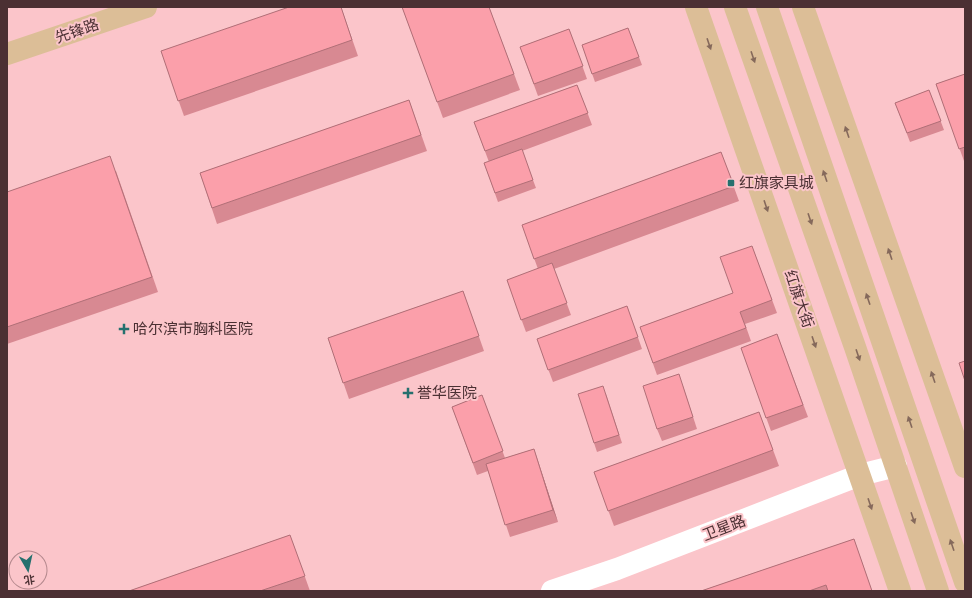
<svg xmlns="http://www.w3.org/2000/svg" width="972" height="598" font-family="'Space Grotesk','Noto Sans SC',sans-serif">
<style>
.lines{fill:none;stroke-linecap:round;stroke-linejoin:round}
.secondary{stroke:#fff;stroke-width:22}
.primary{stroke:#dcbe97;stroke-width:22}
.wall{fill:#d88992}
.shaded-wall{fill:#b06f77}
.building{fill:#fb9faa;stroke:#b06f77}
.oneway{fill:#85695b}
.poi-dot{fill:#25706e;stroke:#fbc5ca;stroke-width:1.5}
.labels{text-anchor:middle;stroke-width:4;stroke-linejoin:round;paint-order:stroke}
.street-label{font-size:15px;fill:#4b3033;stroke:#fbc5ca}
.poi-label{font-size:15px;fill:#4b3033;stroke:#fbc5ca;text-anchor:start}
</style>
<rect width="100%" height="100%" fill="#fbc5ca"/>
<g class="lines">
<path class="secondary" d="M 552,591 L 617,569 L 860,475 L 896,466"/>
<g class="primary">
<path d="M 696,7 L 900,591"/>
<path d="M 735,7 L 855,347 L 938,591"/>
<path d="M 767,7 L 965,582"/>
<path d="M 803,7 L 965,467"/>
<path d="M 7,54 L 146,7"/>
</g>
</g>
<g class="wall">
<path d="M 341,7 L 358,56 L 184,116 L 161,51 Z"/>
<path d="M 402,7 L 489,7 L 520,90 L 443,118 Z"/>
<path d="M 628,28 L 642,65 L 595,82 L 582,45 Z"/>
<path d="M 569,29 L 587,79 L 538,96 L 520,47 Z"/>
<path d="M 965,74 L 965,161 L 964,161 L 936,84 Z"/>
<path d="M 577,85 L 592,125 L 522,151 L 536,188 L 498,202 L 484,163 L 489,162 L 474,122 Z"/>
<path d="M 929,90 L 944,130 L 910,142 L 895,103 Z"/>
<path d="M 409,100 L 427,151 L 217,224 L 200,173 Z"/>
<path d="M 721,152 L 739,201 L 554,269 L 571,315 L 526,332 L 507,280 L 538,269 L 522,225 Z"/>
<path d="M 116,171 L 158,292 L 7,344 L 7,192 Z"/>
<path d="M 752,246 L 777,313 L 745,324 L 751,341 L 657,375 L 640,327 L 733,293 Z"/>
<path d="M 463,291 L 484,351 L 349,399 L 328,338 Z"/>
<path d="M 627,306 L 642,349 L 553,382 L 537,339 Z"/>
<path d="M 777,334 L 808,417 L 771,431 L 741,348 Z"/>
<path d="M 683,386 L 697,429 L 662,441 L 657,429 Z"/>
<path d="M 606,394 L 622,443 L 597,452 L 594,443 Z"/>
<path d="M 482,395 L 505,458 L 534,449 L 558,522 L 510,537 L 488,471 L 477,475 L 452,407 Z"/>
<path d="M 759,412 L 779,466 L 614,526 L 594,472 Z"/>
<path d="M 290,535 L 310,591 L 129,591 Z"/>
<path d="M 854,539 L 872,591 L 701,591 Z"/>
</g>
<path class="shaded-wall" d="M 534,449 L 538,461 L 558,522 L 553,510 Z"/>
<g class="building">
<path d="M 289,7 L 341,7 L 352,40 L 178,101 L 161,51 Z"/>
<path d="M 402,7 L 489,7 L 514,74 L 437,102 Z"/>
<path d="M 628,28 L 639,57 L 592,74 L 582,45 Z"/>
<path d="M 569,29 L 583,66 L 534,84 L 520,47 Z"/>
<path d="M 965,74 L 965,147 L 959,149 L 936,84 Z"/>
<path d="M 577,85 L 588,113 L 485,151 L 474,122 Z"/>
<path d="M 929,90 L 941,121 L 907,133 L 895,103 Z"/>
<path d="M 409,100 L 421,135 L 212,208 L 200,173 Z"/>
<path d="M 522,149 L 533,180 L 495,193 L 484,163 Z"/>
<path d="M 721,152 L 734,186 L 534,259 L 522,225 Z"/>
<path d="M 110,156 L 152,277 L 7,327 L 7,192 Z"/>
<path d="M 752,246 L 772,300 L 740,312 L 746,328 L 653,363 L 640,327 L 733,293 L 720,257 Z"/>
<path d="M 552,263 L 567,303 L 521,320 L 507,280 Z"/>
<path d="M 463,291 L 479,336 L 343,383 L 328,338 Z"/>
<path d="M 627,306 L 638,337 L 548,370 L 537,339 Z"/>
<path d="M 777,334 L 803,405 L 766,418 L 741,348 Z"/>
<path d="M 965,361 L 965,381 L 959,363 Z"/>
<path d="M 679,374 L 693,417 L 657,429 L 643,386 Z"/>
<path d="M 603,386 L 619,435 L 594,443 L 578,394 Z"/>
<path d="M 482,395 L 503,451 L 473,463 L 452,407 Z"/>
<path d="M 759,412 L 773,450 L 608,511 L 594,472 Z"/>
<path d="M 534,449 L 553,510 L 505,525 L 486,464 Z"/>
<path d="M 290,535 L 305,576 L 260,591 L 129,591 Z"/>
<path d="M 854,539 L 872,591 L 828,591 L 826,585 L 809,591 L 701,591 Z"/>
</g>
<defs><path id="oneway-solid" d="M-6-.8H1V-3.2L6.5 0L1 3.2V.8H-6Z"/></defs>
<g class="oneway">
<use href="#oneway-solid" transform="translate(709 44) rotate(71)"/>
<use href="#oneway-solid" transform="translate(753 57) rotate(71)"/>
<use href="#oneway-solid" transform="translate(847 132) rotate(-109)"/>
<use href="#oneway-solid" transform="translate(825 176) rotate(-109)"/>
<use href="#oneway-solid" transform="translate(766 206) rotate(71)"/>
<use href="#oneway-solid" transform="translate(810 219) rotate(71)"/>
<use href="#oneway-solid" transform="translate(890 254) rotate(-109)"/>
<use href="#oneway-solid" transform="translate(868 299) rotate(-109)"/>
<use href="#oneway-solid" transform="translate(814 342) rotate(71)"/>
<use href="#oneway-solid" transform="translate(858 355) rotate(71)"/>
<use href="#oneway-solid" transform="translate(933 377) rotate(-109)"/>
<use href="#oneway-solid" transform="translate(910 422) rotate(-109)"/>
<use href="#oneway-solid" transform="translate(870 504) rotate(71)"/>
<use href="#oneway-solid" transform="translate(913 518) rotate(71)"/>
<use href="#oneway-solid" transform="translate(952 545) rotate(-109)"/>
</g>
<g class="poi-dot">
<rect x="727" y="179" width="8" height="8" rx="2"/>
<path d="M122 323h4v4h4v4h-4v4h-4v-4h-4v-4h4z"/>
<path d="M406 387h4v4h4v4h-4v4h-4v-4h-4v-4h4z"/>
</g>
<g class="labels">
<g class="street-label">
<text transform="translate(77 31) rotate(-19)" y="5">先锋路</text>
<text transform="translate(799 299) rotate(71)" y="5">红旗大街</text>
<text transform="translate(724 528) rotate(-21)" y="5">卫星路</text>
</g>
<g class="poi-label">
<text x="739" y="188">红旗家具城</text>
<text x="133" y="334">哈尔滨市胸科医院</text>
<text x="417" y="398">誉华医院</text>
</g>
</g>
<rect width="972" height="598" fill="none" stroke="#4b3033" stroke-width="16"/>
<g transform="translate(28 570) rotate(171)"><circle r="19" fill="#fbc5ca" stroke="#b5898e"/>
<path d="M0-3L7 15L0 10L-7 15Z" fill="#25706e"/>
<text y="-6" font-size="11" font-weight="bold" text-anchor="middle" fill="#4b3033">北</text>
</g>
</svg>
